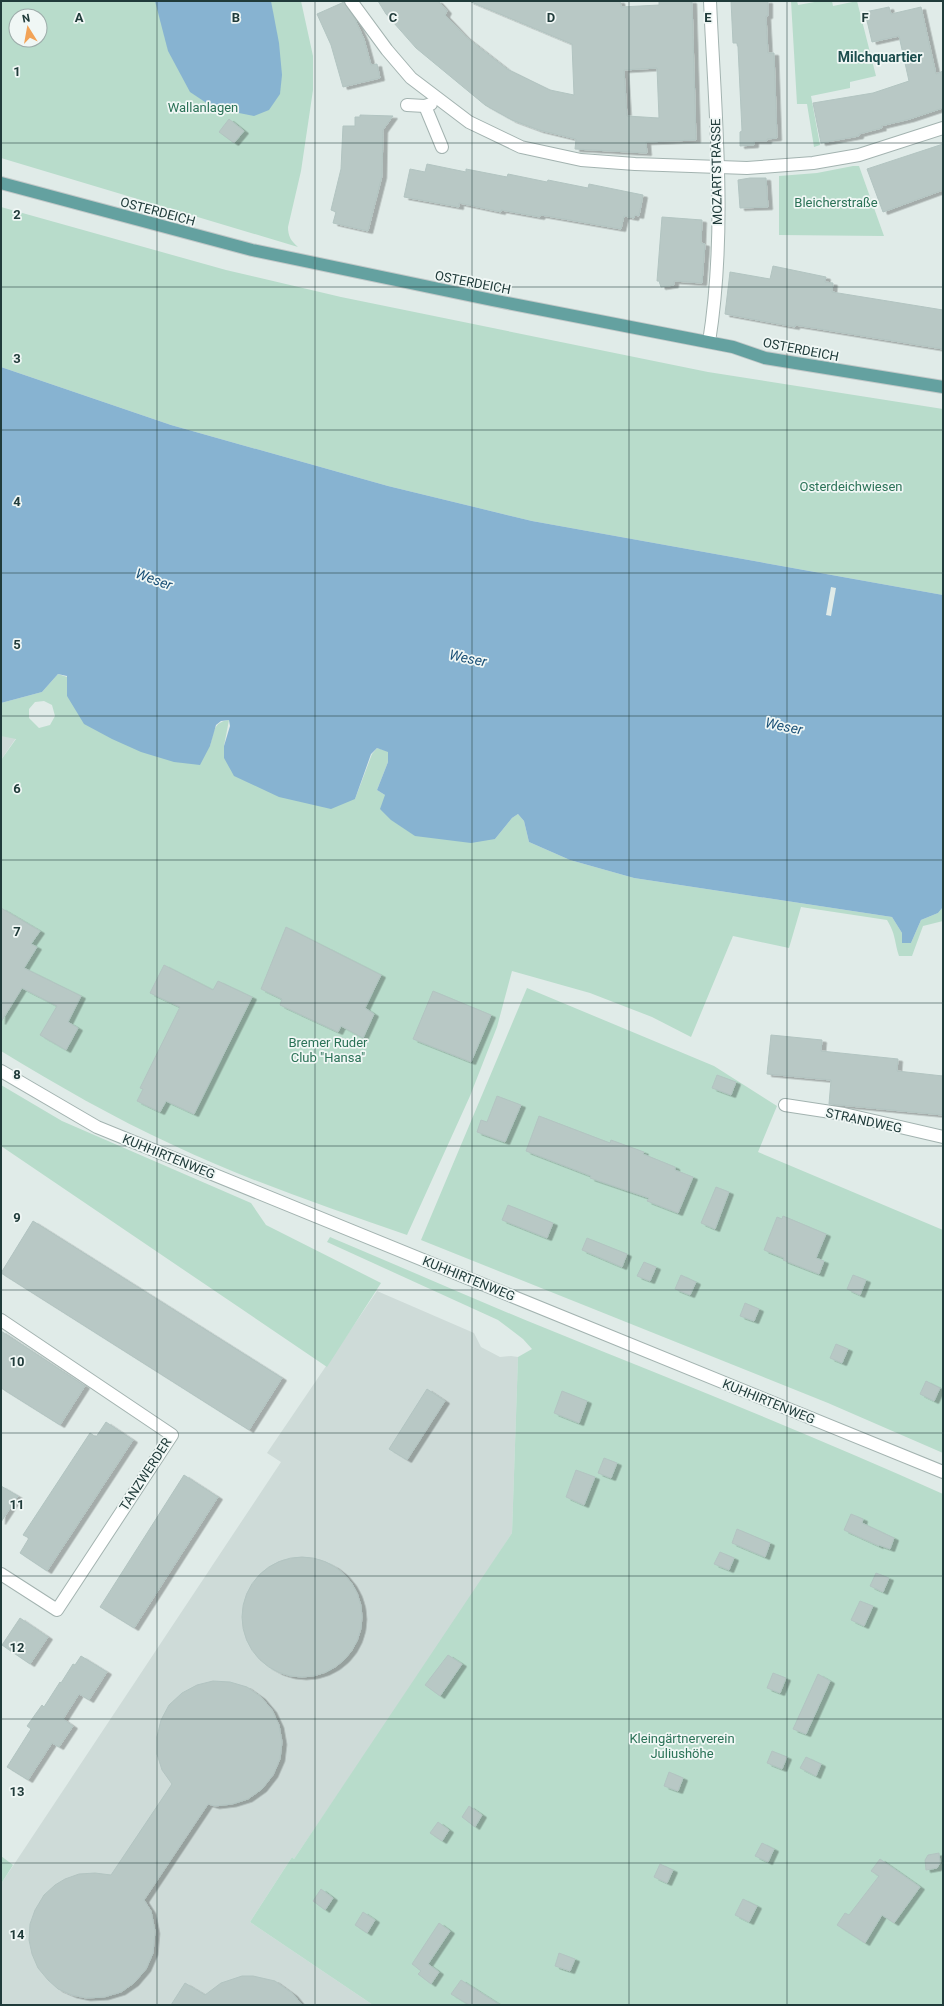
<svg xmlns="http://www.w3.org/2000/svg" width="944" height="2006" font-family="Roboto,sans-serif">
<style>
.built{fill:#cedbd8}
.green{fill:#b8dccb;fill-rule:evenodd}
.water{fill:#87b3d1}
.pier{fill:#e0ebe8}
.building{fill:#b8c8c5;stroke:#b2c4c1;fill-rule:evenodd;filter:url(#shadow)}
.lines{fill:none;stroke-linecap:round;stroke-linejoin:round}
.pedestrian-casing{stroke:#a3b3b0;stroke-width:14}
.minor-casing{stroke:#a3b3b0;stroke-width:14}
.primary-casing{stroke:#c1c8c8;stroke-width:14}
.pedestrian{stroke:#fff;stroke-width:12}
.minor{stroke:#fff;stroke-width:12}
.primary{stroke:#64a1a0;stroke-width:12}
.grid{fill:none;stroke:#203b3a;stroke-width:1;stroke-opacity:0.55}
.labels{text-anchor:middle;stroke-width:3.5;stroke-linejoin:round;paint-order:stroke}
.park-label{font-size:13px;fill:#2b7257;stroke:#f0f7f5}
.street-label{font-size:13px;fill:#203b3a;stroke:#f0f7f5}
.neighbourhood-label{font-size:14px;font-weight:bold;fill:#1c4d4d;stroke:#f0f7f5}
.water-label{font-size:14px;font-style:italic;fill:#1b5177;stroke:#f0f7f5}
.grid-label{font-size:13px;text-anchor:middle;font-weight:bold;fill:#203b3a;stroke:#f0f7f5;stroke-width:3.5;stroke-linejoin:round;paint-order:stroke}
</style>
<defs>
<filter id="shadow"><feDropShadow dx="4.5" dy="2.5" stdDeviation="0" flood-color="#0004"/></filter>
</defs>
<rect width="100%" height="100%" fill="#e0ebe8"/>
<g class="built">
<path d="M 1,730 L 16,738 L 1,760 Z"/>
<path d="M 377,1291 L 474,1333 L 481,1347 L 500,1357 L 511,1356 L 518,1357 L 512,1533 L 461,1612 L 294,1859 L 292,1857 L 250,1922 L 373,2005 L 1,2005 L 1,1884 L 281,1462 L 267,1453 Z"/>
</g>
<g class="green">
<path d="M 1,1 L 301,1 L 313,56 L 313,90 L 301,171 L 288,227 C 288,236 291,241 298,247 L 1,158 ZM 16,16 L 40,16 L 40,40 L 16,40 Z"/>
<path d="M 791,1 L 797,1 L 798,5 L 820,1 L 832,1 L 833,6 L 857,1 L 876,76 L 850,82 L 850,88 L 811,96 L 820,145 L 814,147 L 807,104 L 797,104 Z"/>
<path d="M 853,166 L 859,166 L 884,236 L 779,235 L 779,176 L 817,173 Z"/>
<path d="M 1,207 L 226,270 L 341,297 L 708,372 L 943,409 L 943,595 L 532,521 L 388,486 L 171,425 L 1,367 Z"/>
<path d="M 58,674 L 67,677 L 67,696 L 210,746 C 214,732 213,722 229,720 L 224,746 L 355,799 L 372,754 L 377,748 L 388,751 L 388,762 L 377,790 L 385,795 L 495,839 L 512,818 L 518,814 L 524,821 L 529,842 L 570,860 L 634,878 L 892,917 L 902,933 L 902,943 L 911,943 L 921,920 L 938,913 L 943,907 L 943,921 L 923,926 L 912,956 L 899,956 C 894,940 896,935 887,920 L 801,907 L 789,948 L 733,936 L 691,1037 L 652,1017 L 590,993 L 512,971 L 497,1027 L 470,1096 L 407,1235 C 329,1208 249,1181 173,1145 C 114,1118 57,1085 1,1051 L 1,760 L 16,739 L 1,736 L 1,703 L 42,692 ZM 44,701 L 52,705 L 55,716 L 50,725 L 39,728 L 29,718 L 29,709 L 35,702 Z"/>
<path d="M 527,988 L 714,1066 L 777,1106 L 758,1152 L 943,1230 L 943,1453 L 828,1403 L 421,1240 Z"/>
<path d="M 1,1085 L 62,1121 L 251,1203 L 266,1225 L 381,1283 L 327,1367 L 1,1146 Z"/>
<path d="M 330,1237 C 402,1267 473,1299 545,1328 C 678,1382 812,1435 943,1494 L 943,2005 L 373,2005 L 250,1922 L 292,1857 L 294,1859 L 512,1533 L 518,1357 L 532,1349 L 523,1339 L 498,1320 L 327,1242 Z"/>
<path d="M 1,1856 L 13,1865 L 1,1884 Z"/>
</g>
<g class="water">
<path d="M 155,1 L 271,1 L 279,43 L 282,75 L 280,94 L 269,110 L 254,116 L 214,108 L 190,92 L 168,51 Z"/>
<path d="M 1,367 L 171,425 L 388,486 L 532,521 L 943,595 L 943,907 L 938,913 L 921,920 L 911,943 L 902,943 L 902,933 L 892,917 L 634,878 L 570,860 L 529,842 L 524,821 L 518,814 L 512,818 L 495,839 L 471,843 L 415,836 L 391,820 L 380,809 L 385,795 L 377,790 L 388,762 L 388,752 L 377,748 L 371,754 L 355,799 L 331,809 L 279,797 L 234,776 L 224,758 L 224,746 L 230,726 L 229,720 L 221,721 L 216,725 L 210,746 L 200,765 L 174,762 L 141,752 L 112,739 L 84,724 L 67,696 L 67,676 L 58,674 L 42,692 L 1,703 Z"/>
</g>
<path class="pier" d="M 831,587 L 836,588 L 831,616 L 826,615 Z"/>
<g class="building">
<path d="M 378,1 L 438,1 L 447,11 L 445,15 L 466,37 L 507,69 L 550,90 L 574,95 L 572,44 L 469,1 L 620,1 L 621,7 L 659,5 L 659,1 L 692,1 L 696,140 L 646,142 L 647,153 L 575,149 L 576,139 L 539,130 L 512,120 L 485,105 L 416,48 L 386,14 ZM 657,68 L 659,118 L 627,116 L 624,70 Z"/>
<path d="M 731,1 L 768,1 L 768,16 L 766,16 L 768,53 L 774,53 L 777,138 L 767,139 L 767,141 L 754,141 L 754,145 L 740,146 L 740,132 L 742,131 L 738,47 L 737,43 L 733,43 Z"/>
<path d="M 344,2 L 354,17 L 364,39 L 371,65 L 377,64 L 380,78 L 343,87 L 331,45 L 317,14 Z"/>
<path d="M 889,7 L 891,14 L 921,7 L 936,74 L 943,71 L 943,108 L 910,119 L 881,126 L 882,128 L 859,134 L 859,136 L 821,143 L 813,103 L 873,93 L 909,81 L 899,36 L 872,42 L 865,12 Z"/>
<path d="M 360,115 L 393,116 L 383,130 L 382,176 L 368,231 L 333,223 L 336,212 L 331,210 L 341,169 L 343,126 L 355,126 L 355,117 L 360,117 Z"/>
<path d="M 229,119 L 244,131 L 234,143 L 219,132 Z"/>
<path d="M 943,144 L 943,190 L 883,212 L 867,169 Z"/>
<path d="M 427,164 L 466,172 L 466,169 L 507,177 L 508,174 L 547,182 L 548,180 L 588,188 L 589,184 L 643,195 L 639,216 L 635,215 L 634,218 L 624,216 L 621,229 L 541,215 L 540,217 L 501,210 L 501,212 L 459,203 L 459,207 L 404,197 L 410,169 L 425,172 Z"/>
<path d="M 750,178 L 766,178 L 768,207 L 740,208 L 738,180 Z"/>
<path d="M 662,217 L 702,220 L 701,243 L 705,244 L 702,283 L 674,281 L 674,285 L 661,287 L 659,281 L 657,281 Z"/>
<path d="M 773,266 L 826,277 L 825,282 L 833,283 L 832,292 L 943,310 L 943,349 L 795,325 L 795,327 L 725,314 L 730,272 L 770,279 Z"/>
<path d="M 1,908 L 40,931 L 31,944 L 37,947 L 24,968 L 81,996 L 68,1022 L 78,1028 L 66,1050 L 40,1035 L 57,1006 L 22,988 L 1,1022 Z"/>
<path d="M 286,927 L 381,975 L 365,1008 L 374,1014 L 363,1038 L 341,1026 L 338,1032 L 280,1005 L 282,999 L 261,989 Z"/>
<path d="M 164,965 L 213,990 L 218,981 L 252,997 L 194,1114 L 166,1101 L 160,1112 L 137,1101 L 143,1089 L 140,1088 L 180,1007 L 150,993 Z"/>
<path d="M 433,991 L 491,1015 L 471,1062 L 413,1039 Z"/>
<path d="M 771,1035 L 822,1040 L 821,1051 L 898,1059 L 897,1071 L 943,1076 L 943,1115 L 829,1104 L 831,1080 L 767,1074 Z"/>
<path d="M 717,1075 L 736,1082 L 731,1095 L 712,1088 Z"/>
<path d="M 497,1096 L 521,1105 L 505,1142 L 477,1132 L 481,1120 L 487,1122 Z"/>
<path d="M 539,1116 L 610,1143 L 611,1140 L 644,1152 L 643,1154 L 675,1167 L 675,1170 L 693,1177 L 678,1213 L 647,1201 L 649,1198 L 590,1178 L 591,1176 L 526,1151 Z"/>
<path d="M 716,1187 L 729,1192 L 715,1229 L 701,1223 Z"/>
<path d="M 508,1205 L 553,1223 L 547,1238 L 502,1220 Z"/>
<path d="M 783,1216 L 826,1234 L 816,1258 L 824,1261 L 819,1274 L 783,1260 L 784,1258 L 764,1250 L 777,1217 L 782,1219 Z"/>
<path d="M 33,1221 L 282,1378 L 249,1430 L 1,1273 Z"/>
<path d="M 587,1238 L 627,1254 L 622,1267 L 582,1250 Z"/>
<path d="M 644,1262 L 656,1267 L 650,1281 L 637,1276 Z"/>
<path d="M 681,1275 L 696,1282 L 690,1295 L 675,1289 Z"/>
<path d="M 853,1275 L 866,1280 L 860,1295 L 847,1289 Z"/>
<path d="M 745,1303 L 759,1309 L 754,1321 L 740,1316 Z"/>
<path d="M 1,1331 L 85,1386 L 60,1425 L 1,1388 Z"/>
<path d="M 836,1344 L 848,1349 L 842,1363 L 830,1358 Z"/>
<path d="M 926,1381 L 940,1388 L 934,1401 L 920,1394 Z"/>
<path d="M 427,1389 L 445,1401 L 407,1460 L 389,1449 Z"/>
<path d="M 562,1391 L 587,1401 L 579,1423 L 554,1413 Z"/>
<path d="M 106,1422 L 133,1440 L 47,1571 L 20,1553 L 29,1538 L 23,1535 L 90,1433 L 96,1437 Z"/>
<path d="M 604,1458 L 617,1463 L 611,1478 L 598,1473 Z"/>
<path d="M 576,1470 L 595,1477 L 584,1505 L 566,1497 Z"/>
<path d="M 184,1475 L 218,1497 L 134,1628 L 100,1607 Z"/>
<path d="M 1,1486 L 18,1496 L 1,1522 Z"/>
<path d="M 851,1514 L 863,1519 L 862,1523 L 894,1538 L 890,1549 L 879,1545 L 879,1546 L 844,1530 Z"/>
<path d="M 737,1529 L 770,1543 L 765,1557 L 732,1543 Z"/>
<path d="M 720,1552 L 734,1558 L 729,1570 L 714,1564 Z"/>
<circle cx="302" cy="1617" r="60"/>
<path d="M 876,1573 L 889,1578 L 883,1592 L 870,1586 Z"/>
<path d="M 860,1601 L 873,1606 L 864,1626 L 851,1620 Z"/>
<path d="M 20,1618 L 48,1637 L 30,1664 L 2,1645 Z"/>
<path d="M 448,1655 L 462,1664 L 440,1696 L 425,1685 Z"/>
<path d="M 81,1656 L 107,1672 L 89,1700 L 79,1694 L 63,1719 L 73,1726 L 59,1747 L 52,1743 L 28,1780 L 7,1767 L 31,1729 L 27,1726 L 42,1705 L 44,1707 L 60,1682 L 61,1683 L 73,1664 L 75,1665 Z"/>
<path d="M 773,1673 L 786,1678 L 780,1693 L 767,1688 Z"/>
<path d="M 818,1674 L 830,1681 L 806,1734 L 793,1729 Z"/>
<path d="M 213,1681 L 230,1682 L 247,1687 L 261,1697 L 272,1710 L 279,1725 L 282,1742 L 280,1759 L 273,1775 L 262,1789 L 248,1799 L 232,1804 L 215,1806 L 208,1804 L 144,1900 L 151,1911 L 155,1931 L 153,1953 L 146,1969 L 134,1983 L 121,1992 L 104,1997 L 86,1998 L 72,1995 L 58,1989 L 48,1980 L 38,1968 L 32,1954 L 29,1940 L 30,1924 L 35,1910 L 44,1895 L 55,1885 L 65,1879 L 79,1874 L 95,1873 L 111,1875 L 172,1784 L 162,1770 L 157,1754 L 157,1737 L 161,1720 L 169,1705 L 182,1693 L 197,1685 Z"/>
<path d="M 772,1751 L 787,1757 L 782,1769 L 767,1763 Z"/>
<path d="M 806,1757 L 821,1764 L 816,1776 L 800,1768 Z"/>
<path d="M 669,1772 L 683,1778 L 678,1791 L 664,1786 Z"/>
<path d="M 469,1806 L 482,1815 L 475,1827 L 462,1817 Z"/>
<path d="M 438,1822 L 449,1830 L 442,1841 L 430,1833 Z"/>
<path d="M 762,1843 L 774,1849 L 768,1862 L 755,1856 Z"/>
<path d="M 939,1853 L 940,1863 L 937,1868 L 926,1870 L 925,1860 L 928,1855 Z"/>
<path d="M 880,1859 L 920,1887 L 894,1923 L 882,1915 L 865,1943 L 837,1925 L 845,1913 L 849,1915 L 879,1876 L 871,1871 Z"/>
<path d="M 660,1864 L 673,1870 L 667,1883 L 654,1877 Z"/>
<path d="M 321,1889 L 333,1898 L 325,1910 L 313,1901 Z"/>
<path d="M 743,1899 L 757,1906 L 749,1922 L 735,1915 Z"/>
<path d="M 363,1912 L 375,1920 L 367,1933 L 355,1925 Z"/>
<path d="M 439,1923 L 450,1931 L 428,1964 L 439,1972 L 431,1984 L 418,1974 L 421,1971 L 412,1964 Z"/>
<path d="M 559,1953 L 575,1959 L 570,1971 L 555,1966 Z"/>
<path d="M 242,1976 L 253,1976 L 275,1981 L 293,1994 L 302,2005 L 171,2005 L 185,1983 L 205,1995 L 221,1983 Z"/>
<path d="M 461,1980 L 500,2005 L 469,2005 L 451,1994 Z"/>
</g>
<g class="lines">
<defs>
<g id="pedestrian">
<path d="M 407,105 L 425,106 L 431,104"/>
<path d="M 425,106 L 442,147"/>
</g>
<g id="minor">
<path d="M 351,1 L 387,50 L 411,78 L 469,122 L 521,147 L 581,160 L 635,164 L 747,168 L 813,163 L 859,155 L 943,128"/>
<path d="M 709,342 C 727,230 715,114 710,1"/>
<path d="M 1,1071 L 97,1127 L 943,1472"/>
<path d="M 785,1105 L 844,1114 L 943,1137"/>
<path d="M 1,1320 L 172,1435 L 57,1610 L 1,1574"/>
</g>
<path id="primary" d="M 1,183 L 252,250 L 492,300 L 733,347 L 765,358 L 943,387"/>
</defs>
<use href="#pedestrian" class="pedestrian-casing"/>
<use href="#minor" class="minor-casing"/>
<use href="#primary" class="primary-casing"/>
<use href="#pedestrian" class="pedestrian"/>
<use href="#minor" class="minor"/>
<use href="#primary" class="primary"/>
</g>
<path class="grid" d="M 157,1 L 157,2005M 315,1 L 315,2005M 472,1 L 472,2005M 629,1 L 629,2005M 787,1 L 787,2005M 1,143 L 943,143M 1,287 L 943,287M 1,430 L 943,430M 1,573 L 943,573M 1,716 L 943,716M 1,860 L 943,860M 1,1003 L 943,1003M 1,1146 L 943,1146M 1,1290 L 943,1290M 1,1433 L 943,1433M 1,1576 L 943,1576M 1,1719 L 943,1719M 1,1863 L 943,1863"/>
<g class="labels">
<g class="park-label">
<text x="203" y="112">Wallanlagen</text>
<text x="836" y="207">Bleicherstraße</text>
<text x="851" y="491">Osterdeichwiesen</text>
<text x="328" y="1047">Bremer Ruder<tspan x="328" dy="15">Club "Hansa"</tspan></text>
<text x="682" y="1743">Kleingärtnerverein<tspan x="682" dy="15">Juliushöhe</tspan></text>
</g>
<g class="street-label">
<text transform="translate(716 172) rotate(-91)" y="5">MOZARTSTRASSE</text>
<text transform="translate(158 211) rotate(15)" y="5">OSTERDEICH</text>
<text transform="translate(473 282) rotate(11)" y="5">OSTERDEICH</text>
<text transform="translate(801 349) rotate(11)" y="5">OSTERDEICH</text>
<text transform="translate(864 1120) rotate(12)" y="5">STRANDWEG</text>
<text transform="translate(169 1156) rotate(22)" y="5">KUHHIRTENWEG</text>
<text transform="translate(469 1278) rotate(22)" y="5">KUHHIRTENWEG</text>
<text transform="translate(769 1401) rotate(22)" y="5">KUHHIRTENWEG</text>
<text transform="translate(145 1474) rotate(-57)" y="5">TANZWERDER</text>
</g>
<g class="neighbourhood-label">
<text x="880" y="62">Milchquartier</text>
</g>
<g class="water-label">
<text transform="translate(154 579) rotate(20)" y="5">Weser</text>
<text transform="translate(468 658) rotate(12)" y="5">Weser</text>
<text transform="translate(784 726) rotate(12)" y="5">Weser</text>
</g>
</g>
<g class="grid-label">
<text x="79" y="22">A</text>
<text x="236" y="22">B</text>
<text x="393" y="22">C</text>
<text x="551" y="22">D</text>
<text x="708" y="22">E</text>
<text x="865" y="22">F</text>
<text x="17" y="76">1</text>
<text x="17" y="219">2</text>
<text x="17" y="363">3</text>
<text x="17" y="506">4</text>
<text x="17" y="649">5</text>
<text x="17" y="793">6</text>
<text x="17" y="936">7</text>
<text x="17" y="1079">8</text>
<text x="17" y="1222">9</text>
<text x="17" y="1366">10</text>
<text x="17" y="1509">11</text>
<text x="17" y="1652">12</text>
<text x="17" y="1796">13</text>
<text x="17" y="1939">14</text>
</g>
<rect width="944" height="2006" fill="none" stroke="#203b3a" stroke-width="4"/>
<g transform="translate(28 28) rotate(349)"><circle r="19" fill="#f0f7f5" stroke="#9dacaa"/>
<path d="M0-3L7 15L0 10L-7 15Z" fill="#f2a356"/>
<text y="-6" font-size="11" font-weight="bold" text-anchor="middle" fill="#203b3a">N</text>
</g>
</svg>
